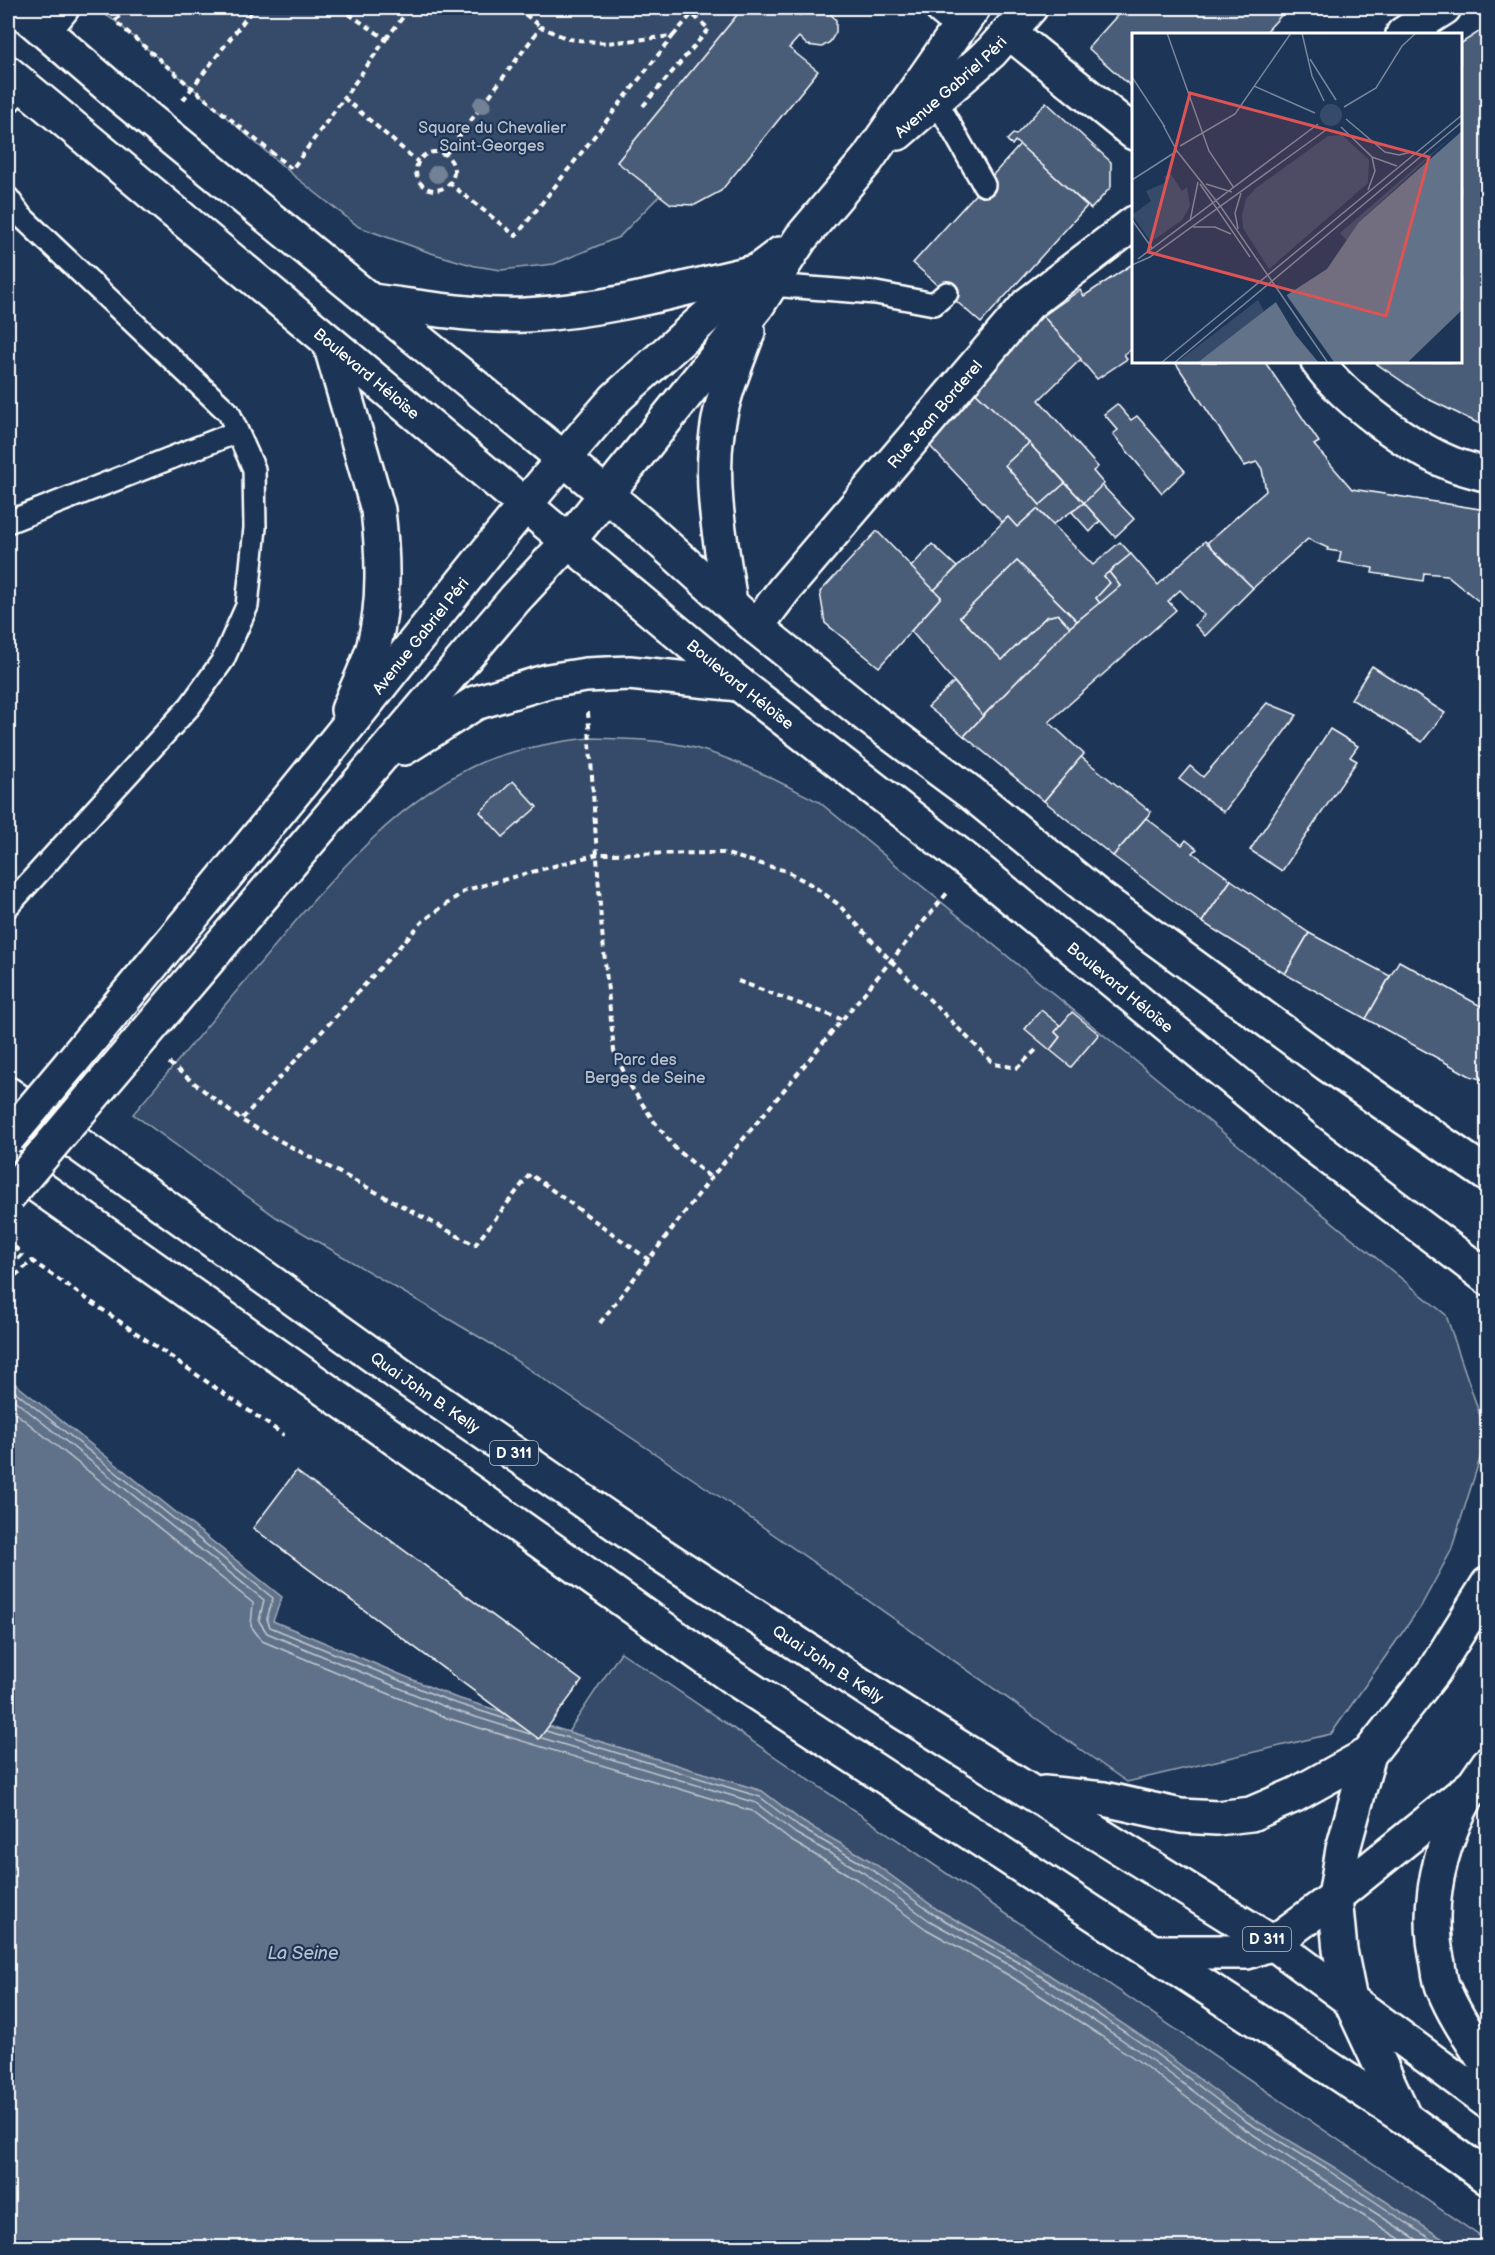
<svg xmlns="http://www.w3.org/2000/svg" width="1495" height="2255" font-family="'Balsamiq Sans',sans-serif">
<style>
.green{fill:#364b69;stroke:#9aa5b4;stroke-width:1.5}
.water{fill:#617289;stroke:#a0aab8;stroke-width:1.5}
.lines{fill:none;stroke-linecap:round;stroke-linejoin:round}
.shore{stroke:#c0c7d0;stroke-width:1.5}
.building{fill:#4a5d79;stroke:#fff;stroke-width:1.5}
.lane-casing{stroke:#fff;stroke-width:26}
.street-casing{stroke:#fff;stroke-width:38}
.secondary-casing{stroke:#fff;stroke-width:38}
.primary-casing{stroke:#fff;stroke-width:38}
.path{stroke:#fff;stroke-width:4;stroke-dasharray:6 4.5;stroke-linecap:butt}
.lane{stroke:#1d3557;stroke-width:21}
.street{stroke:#1d3557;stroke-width:33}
.secondary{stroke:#1d3557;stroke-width:33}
.primary{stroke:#1d3557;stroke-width:33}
.secondary-bridge-casing{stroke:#fff;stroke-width:38;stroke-linecap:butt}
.secondary-bridge{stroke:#1d3557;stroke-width:33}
.tree{fill:#738196}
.labels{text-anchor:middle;stroke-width:4.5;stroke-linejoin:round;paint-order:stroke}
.shield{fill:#1d3557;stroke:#bbc2cd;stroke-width:1.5}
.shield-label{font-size:15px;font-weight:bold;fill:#fff}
.street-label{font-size:16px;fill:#fff;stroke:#1d3557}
.park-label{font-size:16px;fill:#b9c0ca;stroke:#1d3557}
.water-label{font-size:18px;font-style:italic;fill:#b8c0ca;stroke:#1d3557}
.inset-road{fill:none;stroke:#77869a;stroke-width:1.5}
.view{fill:#de5353;fill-opacity:0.15;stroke:#de5353;stroke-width:3}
.inset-edge{fill:none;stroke:#fff;stroke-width:3}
</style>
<rect width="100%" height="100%" fill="#1d3557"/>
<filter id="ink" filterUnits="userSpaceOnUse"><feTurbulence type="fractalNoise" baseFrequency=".0167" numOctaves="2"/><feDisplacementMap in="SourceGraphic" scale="12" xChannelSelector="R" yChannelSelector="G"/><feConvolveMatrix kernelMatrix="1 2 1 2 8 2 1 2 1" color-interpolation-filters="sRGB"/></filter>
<g filter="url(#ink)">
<g class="green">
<path d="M 95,8 L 740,8 L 742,9 L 618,162 L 660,195 L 619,237 L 554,264 L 501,270 L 475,266 L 431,253 L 359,227 L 293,175 L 115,21 Z"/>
<path d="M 589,738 C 625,739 661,739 695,748 C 739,760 779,782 819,802 L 1446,1315 L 1487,1436 L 1451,1551 L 1421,1606 L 1331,1734 L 1127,1782 L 726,1501 L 491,1344 L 276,1217 L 133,1114 C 174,1066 215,1017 256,968 C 319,894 394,798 487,760 C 520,748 555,742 589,738 Z"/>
<path d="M 621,1652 L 1487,2241 L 1487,2247 L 1455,2247 L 1247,2115 L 1140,2036 L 1022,1957 L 938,1910 L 803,1822 L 762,1791 L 568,1732 Z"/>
</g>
<path class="water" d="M 8,1378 L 282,1597 L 273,1621 L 454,1697 L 762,1791 L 803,1822 L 871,1861 L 938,1910 L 1022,1957 L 1063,1984 L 1150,2042 L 1247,2115 L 1332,2166 L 1455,2247 L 8,2247 Z"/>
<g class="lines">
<g class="shore">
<path d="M 8,1386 L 273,1598 L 267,1619 L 270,1627 L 452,1702 L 512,1721"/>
<path d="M 8,1395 L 264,1600 L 259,1621 L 267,1633 L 450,1709 L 530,1734"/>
<path d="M 8,1407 L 253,1603 L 251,1626 L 262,1641 L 447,1718 L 752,1811 L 790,1840 L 859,1881 L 926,1929 L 1010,1976 L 1050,2002 L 1137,2060 L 1235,2134 L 1414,2248"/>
<path d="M 546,1731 L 760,1797 L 799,1827 L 868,1867 L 935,1915 L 1019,1962 L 1060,1989 L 1147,2047 L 1244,2120 L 1329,2171 L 1444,2248"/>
<path d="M 542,1738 L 756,1803 L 795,1833 L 864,1873 L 930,1921 L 1015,1968 L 1055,1995 L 1142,2053 L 1240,2126 L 1430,2248"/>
</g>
</g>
<g class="building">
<path d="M 740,8 L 791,8 L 800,15 L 810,8 L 820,8 L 830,13 L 836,20 L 836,32 L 830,42 L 822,47 L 807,45 L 799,37 L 789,48 L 818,71 L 721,191 L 695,205 L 671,204 L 617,162 L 742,9 Z"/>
<path d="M 1124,8 L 1288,8 L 1264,34 L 1134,34 L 1134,89 L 1088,48 Z"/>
<path d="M 1488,26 L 1488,428 L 1428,399 L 1374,362 L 1460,362 L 1460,44 Z"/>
<path d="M 1046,102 L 1111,162 L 1111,187 L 1091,209 L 1015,141 L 1012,145 L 1007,140 L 1013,134 L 1016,135 Z"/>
<path d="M 1020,145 L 1087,206 L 981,323 L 913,263 Z"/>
<path d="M 1134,263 L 1134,348 L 1124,354 L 1127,359 L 1097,379 L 1043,316 L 1080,290 L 1084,296 Z"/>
<path d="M 1043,316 L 1081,359 L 1039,400 L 1098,467 L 1093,471 L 1104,484 L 1084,503 L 1029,443 L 971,388 Z"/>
<path d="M 1175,362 L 1265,362 L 1319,442 L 1314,445 L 1352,489 L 1486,510 L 1488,609 L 1447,575 L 1424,573 L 1423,581 L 1372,573 L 1373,568 L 1339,562 L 1341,552 L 1327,550 L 1328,548 L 1308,539 L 1253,588 L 1207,543 L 1266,491 L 1262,469 L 1257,462 L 1244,466 Z"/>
<path d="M 971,388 L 1029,443 L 1005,465 L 1040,505 L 1065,483 L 1084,503 L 1053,524 L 1037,509 L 1017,527 L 1008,517 L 1002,522 L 926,442 Z"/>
<path d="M 1117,404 L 1131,420 L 1137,416 L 1185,471 L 1162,493 L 1113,434 L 1118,430 L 1104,414 Z"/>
<path d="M 1029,443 L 1065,483 L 1040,505 L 1005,465 Z"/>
<path d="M 1102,485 L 1134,519 L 1115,537 L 1084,503 Z"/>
<path d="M 1084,503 L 1100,521 L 1090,532 L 1072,512 Z"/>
<path d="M 1037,509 L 1093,565 L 1120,542 L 1131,554 L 1104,576 L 1110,583 L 1096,598 L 1100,603 L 1077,621 L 1017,561 L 960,617 L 1002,660 L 1046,617 L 1058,614 L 1070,627 L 983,716 L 911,631 L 941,597 L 934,590 L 1008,517 L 1017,527 Z"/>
<path d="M 877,531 L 941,597 L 879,667 L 825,623 L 820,592 Z"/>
<path d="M 1205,541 L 1253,588 L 1205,636 L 1195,625 L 1204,615 L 1180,590 L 1168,601 L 1176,610 L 1049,722 L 1084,754 L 1044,801 L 964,736 L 1070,627 L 1120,586 L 1109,572 L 1131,554 L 1158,585 Z"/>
<path d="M 932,544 L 957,567 L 934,590 L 911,567 Z"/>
<path d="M 1017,561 L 1077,621 L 1070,627 L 1058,614 L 1046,617 L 1002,660 L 960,617 Z"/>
<path d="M 1109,572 L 1120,586 L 1100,603 L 1096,598 L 1110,583 L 1104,576 Z"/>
<path d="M 1372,666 L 1445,713 L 1422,742 L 1351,699 Z"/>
<path d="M 954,682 L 983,716 L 964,736 L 928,707 Z"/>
<path d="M 1267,703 L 1297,715 L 1224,812 L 1179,779 L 1190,766 L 1203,777 Z"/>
<path d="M 1330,729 L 1358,746 L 1350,757 L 1357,761 L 1282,871 L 1250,850 Z"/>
<path d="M 1081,757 L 1151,812 L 1113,856 L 1044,801 Z"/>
<path d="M 513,781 L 537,807 L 503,837 L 480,812 Z"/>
<path d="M 1146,818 L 1182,845 L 1186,840 L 1197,849 L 1193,853 L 1231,880 L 1202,922 L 1113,856 Z"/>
<path d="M 1231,880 L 1309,933 L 1285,974 L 1202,922 Z"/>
<path d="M 1309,933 L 1390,976 L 1366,1019 L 1285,974 Z"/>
<path d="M 1399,961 L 1488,1010 L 1488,1081 L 1470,1076 L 1366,1019 Z"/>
<path d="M 1041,1010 L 1061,1026 L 1055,1032 L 1060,1037 L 1050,1050 L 1025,1029 Z"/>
<path d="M 1072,1012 L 1099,1034 L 1071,1067 L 1050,1050 L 1060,1037 L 1055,1032 Z"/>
<path d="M 296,1471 L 582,1681 L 539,1739 L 253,1528 Z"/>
</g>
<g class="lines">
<defs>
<g id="lane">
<path d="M 937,102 L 984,185"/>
<path d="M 8,103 L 23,86"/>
<path d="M 8,198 L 21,216 L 229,413 L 254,469 L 255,528 L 247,606 L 223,660 L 190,706 L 8,906"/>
<path d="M 771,285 L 876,293 L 934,304 L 947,293"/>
<path d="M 8,522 L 237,432"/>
</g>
<g id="street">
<path d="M 942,8 L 960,23"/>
<path d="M 44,30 L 62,8"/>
<path d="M 1009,32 L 1134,133"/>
<path d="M 1403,34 L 1444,8"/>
<path d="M 1318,362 C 1343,398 1411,448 1452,464 C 1464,469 1476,471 1488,475"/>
<path id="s1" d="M 756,627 L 784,590 L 1028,304 L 1134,223"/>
</g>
<g id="secondary">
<path d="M 18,8 L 120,96 L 564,459 L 645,527 L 756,627 L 871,719 L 971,793 L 1100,898 L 1327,1064 L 1488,1175"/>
<path id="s2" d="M 8,73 L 739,684 L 971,864 L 1310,1143 L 1488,1278"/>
<path id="s3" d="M 898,133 L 991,52 L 1030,8"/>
<path d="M 371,301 C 422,307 474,317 526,315 C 603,311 679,290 754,272"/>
<path d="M 330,344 L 378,510 C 383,555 385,601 374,645 C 368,667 356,689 348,710"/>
<path d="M 730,603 C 722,547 709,490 717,433 C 721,398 736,365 748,332"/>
<path d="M 404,748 L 475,703 L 548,681 L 586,675 L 629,673 L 739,684"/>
<path id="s4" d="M 71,1063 C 159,956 248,850 335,742 C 428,627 518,509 616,398 L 756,272 L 780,254"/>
<path d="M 100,1087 L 515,599 L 567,543 L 757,306 L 801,238 L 867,160 L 973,8"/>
</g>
<g id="primary">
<path id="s5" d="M 8,1094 L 399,1374 L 657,1552 L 904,1713 L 1273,1943 L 1488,2102"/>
<path d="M 8,1165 L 732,1677 L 1284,2038 L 1405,2118 L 1488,2178"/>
<path d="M 1369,1754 L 1343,1849 L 1335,1897 L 1340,1950 L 1350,2000 L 1405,2118"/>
<path d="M 1488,1764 C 1446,1821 1422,1894 1438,1964 C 1439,1972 1440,1982 1444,1990 C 1455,2017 1473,2042 1488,2066"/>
<path d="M 1044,1793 L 1104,1799 L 1181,1816 L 1217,1818 L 1251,1814 L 1295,1795 L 1369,1754 L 1434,1671 L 1488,1584"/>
<path d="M 1153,1952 L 1247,1952 L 1273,1943 L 1335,1897 L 1472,1786"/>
</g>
</defs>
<use href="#lane" class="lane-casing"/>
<use href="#street" class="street-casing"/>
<use href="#secondary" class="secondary-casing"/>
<use href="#primary" class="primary-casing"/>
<g class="path">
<path d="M 126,8 L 115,21 L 192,88 L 254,8"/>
<path d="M 340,8 L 386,39 L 344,98"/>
<path d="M 517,8 L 541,27"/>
<path d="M 673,36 L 697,8"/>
<path d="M 386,39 L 410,8"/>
<path d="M 183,100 L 192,88 L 292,169 L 344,98 L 418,162"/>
<path d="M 643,106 L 709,29 L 692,14"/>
<circle cx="435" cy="171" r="19"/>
<path d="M 445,155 L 541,27 L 568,39 L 607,43 L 673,36 L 516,236 L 449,183"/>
<path d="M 588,712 L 601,921 L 614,1051 L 631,1087 L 653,1120 L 675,1148 L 711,1178"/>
<path d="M 8,964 L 11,978 L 8,981"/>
<path d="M 738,981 L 841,1019"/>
<path d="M 169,1063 L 241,1120"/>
<path d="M 8,1239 L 22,1255 L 8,1269"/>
<path d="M 649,1260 L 530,1174 L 475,1245 L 241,1120 L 423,921 L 466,890 L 598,854 L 723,853 L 786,871 L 812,885 L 838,904 L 890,960 L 994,1064 L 1017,1068 L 1039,1047"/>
<path d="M 8,1279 L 9,1281 L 32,1261 L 284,1435"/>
<path d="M 600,1323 L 711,1178 L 948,892"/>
</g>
<use href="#lane" class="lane"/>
<use href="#street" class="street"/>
<use href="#secondary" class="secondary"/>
<use href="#primary" class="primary"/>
<defs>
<g id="secondary-bridge">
<path d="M 8,1138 L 71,1063"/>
<path d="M 8,1196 L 100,1087"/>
</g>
</defs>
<use href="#secondary-bridge" class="secondary-bridge-casing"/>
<use href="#secondary-bridge" class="secondary-bridge"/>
</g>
<g class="tree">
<circle cx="482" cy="105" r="9"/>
<circle cx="437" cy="174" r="9"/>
</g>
</g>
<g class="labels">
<g class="shield">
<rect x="490" y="1441" width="48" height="24" rx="4.5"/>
<rect x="1243" y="1927" width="48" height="24" rx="4.5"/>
</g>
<g class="shield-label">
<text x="514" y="1458">D 311</text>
<text x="1267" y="1944">D 311</text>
</g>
<g class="street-label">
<text dy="6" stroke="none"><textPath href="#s3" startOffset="70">Avenue Gabriel Péri</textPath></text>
<text dy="6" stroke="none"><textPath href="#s2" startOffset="468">Boulevard Héloïse</textPath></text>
<text dy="6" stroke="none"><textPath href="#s1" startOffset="278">Rue Jean Borderel</textPath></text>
<text dy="6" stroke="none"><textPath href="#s4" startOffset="552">Avenue Gabriel Péri</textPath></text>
<text dy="6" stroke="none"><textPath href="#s2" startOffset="954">Boulevard Héloïse</textPath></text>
<text dy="6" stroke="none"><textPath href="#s2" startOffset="1440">Boulevard Héloïse</textPath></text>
<text dy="6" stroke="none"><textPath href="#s5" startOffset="513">Quai John B. Kelly</textPath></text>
<text dy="6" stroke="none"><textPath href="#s5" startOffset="999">Quai John B. Kelly</textPath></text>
</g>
<g class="park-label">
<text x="492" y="133">Square du Chevalier<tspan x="492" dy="18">Saint-Georges</tspan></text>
<text x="645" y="1065">Parc des<tspan x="645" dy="18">Berges de Seine</tspan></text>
</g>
<g class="water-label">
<text x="303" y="1959">La Seine</text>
</g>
</g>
<g transform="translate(1132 33)">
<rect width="330" height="330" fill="#1d3557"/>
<path d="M188 82a11 11 0 1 1 22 0a11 11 0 1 1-22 0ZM 330,94 L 227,189 L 215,208 L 208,200 ZM 210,102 L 237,127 L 236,150 L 137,236 L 111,195 L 110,182 L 114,166 L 124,155 L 196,103 ZM 38,140 L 50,158 L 55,154 L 58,173 L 50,187 L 19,209 L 0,182 L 19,168 L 14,158 L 35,149 L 32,144 ZM 126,267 L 132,278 L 101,304 L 65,330 L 44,330 Z" fill="#364b69"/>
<path d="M 330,98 L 330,277 L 275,330 L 65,330 L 144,269 L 195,236 L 227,189 Z" fill="#617289"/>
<path d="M 153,260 L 202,329 L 205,330 L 187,330 L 163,301 L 142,266 Z" fill="#1d3557"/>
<path class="inset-road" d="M 35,0 L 77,118 L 102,155M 170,0 L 180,43 L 192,68M 178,26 L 204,67M 0,44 L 33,94M 122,53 L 183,80M 212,74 L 244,55 L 270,13 L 284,0M 214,86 L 253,119 L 267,122 L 279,119M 31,92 L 45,118 L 89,174 L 196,330M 209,94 L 240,124 L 243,138 L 236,157M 48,113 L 103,81 L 159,0M 240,124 L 265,133M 0,147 L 45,118M 68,151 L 118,224M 74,151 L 100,159M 0,187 L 20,215M 58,188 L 66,149M 61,194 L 83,194 L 99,201M 106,196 L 103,180 L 109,160M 6,226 L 186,91M 0,232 L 18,224 L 194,97M 29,330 L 330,82M 42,330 L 330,89"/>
<path class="view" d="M 58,60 L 297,124 L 254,283 L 16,219 Z"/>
<rect width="330" height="330" class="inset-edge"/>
</g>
<rect width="1495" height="2255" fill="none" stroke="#1d3557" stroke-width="30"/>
<rect x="15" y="15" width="1465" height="2225" fill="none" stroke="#fff" stroke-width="2" filter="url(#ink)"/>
</svg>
